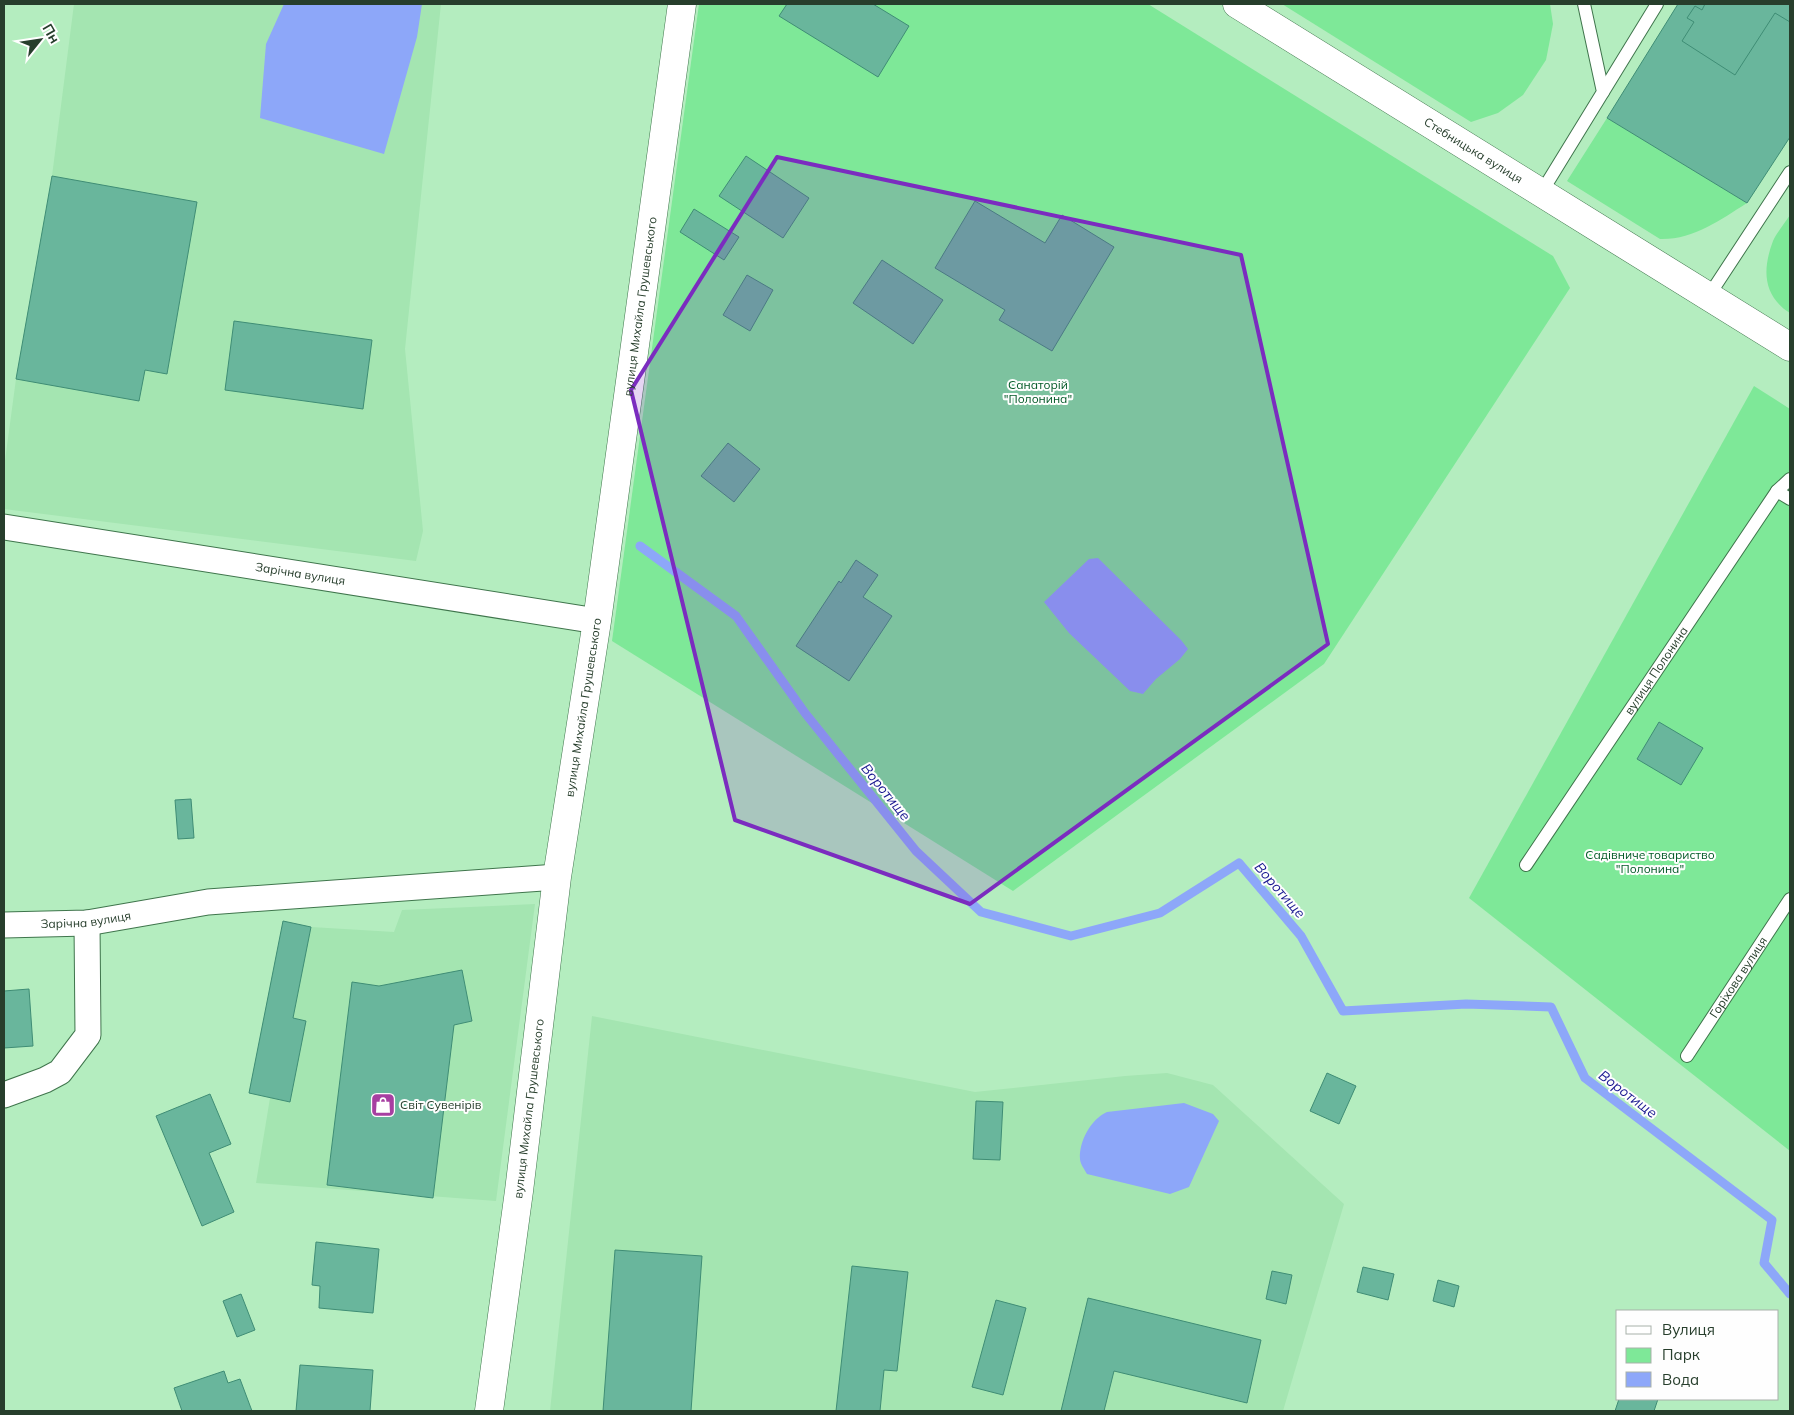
<svg xmlns="http://www.w3.org/2000/svg" width="1794" height="1415" font-family="Mulish,sans-serif">
<style>
.built{fill:#a4e5b1}
.green{fill:#7ee898}
.water{fill:#8da7f9}
.lines{fill:none;stroke-linecap:round;stroke-linejoin:round}
.stream{stroke:#8da7f9;stroke-width:9}
.building{fill:#69b69c;stroke:#3f8d75}
.lane-casing{stroke:#3f754c;stroke-width:14}
.street-casing{stroke:#3f754c;stroke-width:27}
.secondary-casing{stroke:#3f754c;stroke-width:29}
.lane{stroke:#fff;stroke-width:12}
.street{stroke:#fff;stroke-width:25}
.secondary{stroke:#fff;stroke-width:28}
.marked{fill:#7b2cbf;fill-opacity:0.2;stroke:#7b2cbf;stroke-width:4;stroke-linejoin:round}
.labels{text-anchor:middle;stroke-width:4;stroke-linejoin:round;paint-order:stroke}
.street-label{font-size:12px;fill:#273e2c;stroke:#fefefe}
.park-label{font-size:12px;fill:#035927;stroke:#fefefe}
.poi-label{font-size:12px;fill:#273e2c;stroke:#fefefe;text-anchor:start}
.water-label{font-size:14px;font-style:italic;fill:#18178f;stroke:#fefefe}
</style>
<rect width="100%" height="100%" fill="#b4edbf"/>
<g class="built">
<path d="M 74,4 L 441,4 L 405,349 L 423,531 L 416,561 L 4,509 L 4,468 L 16,379 L 52,176 Z"/>
<path d="M 535,904 L 496,1201 L 256,1183 L 270,1098 L 249,1093 L 283,921 L 311,927 L 394,932 L 402,910 Z"/>
<path d="M 592,1016 L 975,1092 L 1125,1076 L 1167,1073 L 1213,1085 L 1344,1204 L 1283,1411 L 550,1411 Z"/>
</g>
<g class="green">
<path d="M 699,4 L 1148,4 L 1553,256 L 1570,288 L 1324,664 L 1013,891 L 612,641 Z"/>
<path d="M 1282,4 L 1550,4 L 1553,24 L 1546,60 L 1523,95 L 1498,113 L 1471,122 Z"/>
<path d="M 1607,118 L 1747,203 C 1720,220 1693,240 1660,239 L 1567,181 Z"/>
<path d="M 1790,215 L 1790,313 C 1763,296 1762,270 1773,241 C 1777,232 1785,223 1790,215 Z"/>
<path d="M 1754,386 L 1790,409 L 1790,1151 L 1469,898 Z"/>
</g>
<g class="water">
<path d="M 284,4 L 422,4 L 417,37 L 384,154 L 260,118 L 266,44 Z"/>
<path d="M 1098,558 L 1181,640 L 1188,649 L 1180,659 L 1156,679 L 1143,694 L 1130,691 L 1069,633 L 1044,602 L 1089,559 Z"/>
<path d="M 1184,1103 L 1213,1114 L 1219,1121 L 1189,1187 L 1170,1194 L 1087,1174 C 1084,1169 1080,1163 1080,1159 C 1079,1141 1091,1119 1107,1112 Z"/>
</g>
<g class="lines">
<path class="stream" d="M 640,546 L 736,616 L 805,713 L 916,851 L 981,912 L 1071,936 L 1160,913 L 1239,863 L 1301,936 L 1343,1011 L 1466,1004 L 1551,1007 L 1585,1078 L 1772,1220 L 1764,1263 L 1790,1294"/>
</g>
<g class="building">
<path d="M 787,4 L 873,4 L 909,26 L 878,77 L 779,16 Z"/>
<path d="M 1678,4 L 1790,4 L 1790,137 L 1747,203 L 1607,118 Z"/>
<path d="M 1705,4 L 1790,4 L 1790,22 L 1775,13 L 1735,75 L 1682,41 L 1694,22 L 1687,18 L 1695,6 L 1702,10 Z"/>
<path d="M 746,156 L 809,198 L 783,238 L 719,196 Z"/>
<path d="M 52,176 L 197,202 L 167,374 L 145,370 L 139,401 L 16,379 Z"/>
<path d="M 975,201 L 1045,243 L 1062,215 L 1114,247 L 1052,351 L 999,320 L 1005,310 L 935,268 Z"/>
<path d="M 694,209 L 739,237 L 724,260 L 680,232 Z"/>
<path d="M 882,260 L 943,300 L 913,344 L 853,303 Z"/>
<path d="M 747,275 L 773,290 L 750,331 L 723,315 Z"/>
<path d="M 234,321 L 372,340 L 363,409 L 225,390 Z"/>
<path d="M 728,443 L 760,469 L 734,502 L 701,476 Z"/>
<path d="M 856,560 L 878,575 L 863,597 L 892,616 L 849,681 L 796,646 L 839,581 L 841,583 Z"/>
<path d="M 1659,722 L 1703,748 L 1681,785 L 1637,759 Z"/>
<path d="M 191,799 L 194,838 L 178,839 L 175,800 Z"/>
<path d="M 283,921 L 311,927 L 293,1018 L 306,1021 L 290,1102 L 249,1093 Z"/>
<path d="M 462,970 L 472,1021 L 454,1025 L 433,1198 L 327,1185 L 352,982 L 379,986 Z"/>
<path d="M 29,989 L 33,1046 L 4,1048 L 4,991 Z"/>
<path d="M 1327,1073 L 1356,1086 L 1339,1124 L 1310,1111 Z"/>
<path d="M 210,1094 L 231,1144 L 209,1153 L 234,1212 L 202,1226 L 156,1116 Z"/>
<path d="M 976,1101 L 1003,1102 L 1000,1160 L 973,1159 Z"/>
<path d="M 316,1242 L 379,1249 L 373,1313 L 319,1308 L 320,1286 L 312,1285 Z"/>
<path d="M 615,1250 L 702,1256 L 691,1411 L 603,1411 Z"/>
<path d="M 852,1266 L 908,1272 L 897,1371 L 884,1370 L 880,1411 L 836,1411 Z"/>
<path d="M 1363,1267 L 1394,1274 L 1388,1300 L 1357,1292 Z"/>
<path d="M 1272,1271 L 1292,1275 L 1286,1304 L 1266,1299 Z"/>
<path d="M 1438,1280 L 1459,1286 L 1454,1307 L 1433,1301 Z"/>
<path d="M 241,1294 L 255,1330 L 237,1337 L 223,1301 Z"/>
<path d="M 1088,1298 L 1261,1340 L 1247,1403 L 1114,1371 L 1104,1411 L 1061,1411 Z"/>
<path d="M 996,1300 L 1026,1308 L 1003,1395 L 972,1387 Z"/>
<path d="M 300,1365 L 373,1370 L 370,1411 L 296,1411 Z"/>
<path d="M 224,1371 L 228,1383 L 240,1379 L 252,1411 L 182,1411 L 174,1388 Z"/>
<path d="M 1619,1399 L 1658,1399 L 1654,1411 L 1615,1411 Z"/>
</g>
<g class="lines">
<defs>
<g id="lane">
<path d="M 1603,92 L 1657,4"/>
<path d="M 1541,193 L 1603,92 L 1584,4"/>
<path d="M 1708,297 L 1790,172"/>
<path d="M 1777,491 L 1790,499"/>
<path id="s1" d="M 1526,865 L 1777,491 L 1790,479"/>
<path id="s2" d="M 1687,1056 L 1790,899"/>
</g>
<g id="street">
<path id="s3" d="M 4,527 L 597,621"/>
<path id="s4" d="M 4,925 L 87,923 L 208,902 L 557,877"/>
<path d="M 4,1095 L 45,1080 L 60,1072 L 88,1035 L 87,923"/>
</g>
<g id="secondary">
<path id="s5" d="M 1237,4 L 1790,347"/>
<path id="s6" d="M 489,1411 L 519,1191 L 557,877 L 597,621 L 682,4"/>
</g>
</defs>
<use href="#lane" class="lane-casing"/>
<use href="#street" class="street-casing"/>
<use href="#secondary" class="secondary-casing"/>
<use href="#lane" class="lane"/>
<use href="#street" class="street"/>
<use href="#secondary" class="secondary"/>
</g>
<path class="marked" d="M 777,157 L 1241,255 L 1328,644 L 970,904 L 735,820 L 631,390 Z"/>
<defs>
<symbol id="shop-square" viewBox="-11 -11 22 22"><rect x="-9" y="-9" width="18" height="18" rx="4" fill="#a73fa1" stroke="#fefefe"/><path d="M-5-2.5h2.3a2.7 3.5 0 0 1 5.4 0H5L5.5 6h-11ZM-1.5-2.5h3a1.5 2.3 0 0 0-3 0Z" fill="#fff"/></symbol>
</defs>
<g fill-rule="evenodd">
<use href="#shop-square" x="369" y="1091" width="28" height="28"/>
</g>
<g class="labels">
<g class="street-label">
<text dy="4" stroke="none"><textPath href="#s5" startOffset="278">Стебницька вулиця</textPath></text>
<text dy="4" stroke="none"><textPath href="#s6" startOffset="1115">вулиця Михайла Грушевського</textPath></text>
<text dy="4" stroke="none"><textPath href="#s3" startOffset="300">Зарічна вулиця</textPath></text>
<text dy="4" stroke="none"><textPath href="#s1" startOffset="234">вулиця Полонина</textPath></text>
<text dy="4" stroke="none"><textPath href="#s6" startOffset="710">вулиця Михайла Грушевського</textPath></text>
<text dy="4" stroke="none"><textPath href="#s4" startOffset="82">Зарічна вулиця</textPath></text>
<text dy="4" stroke="none"><textPath href="#s2" startOffset="94">Горіхова вулиця</textPath></text>
<text dy="4" stroke="none"><textPath href="#s6" startOffset="305">вулиця Михайла Грушевського</textPath></text>
</g>
<g class="park-label">
<text x="1038" y="389">Санаторій<tspan x="1038" dy="14">"Полонина"</tspan></text>
<text x="1650" y="859">Садівниче товариство<tspan x="1650" dy="14">"Полонина"</tspan></text>
</g>
<g class="poi-label">
<text x="400" y="1109">Світ Сувенірів</text>
</g>
<g class="water-label">
<text transform="translate(886 792) rotate(51)" y="5">Воротище</text>
<text transform="translate(1280 890) rotate(49)" y="5">Воротище</text>
<text transform="translate(1628 1094) rotate(37)" y="5">Воротище</text>
</g>
</g>
<rect width="1794" height="1415" fill="none" stroke="#273e2c" stroke-width="10"/>
<rect x="1616" y="1310" width="162" height="90" fill="#fefefe" stroke="#a8b1aa"/>
<rect x="1626" y="1326" width="25" height="8" fill="#ffffff" stroke="#a8b1aa"/>
<text x="1662" y="1335" font-size="15" fill="#273e2c">Вулиця</text>
<rect x="1626" y="1348" width="25" height="15" fill="#7ee898" stroke="#a8b1aa"/>
<text x="1662" y="1360" font-size="15" fill="#273e2c">Парк</text>
<rect x="1626" y="1372" width="25" height="15" fill="#8da7f9" stroke="#a8b1aa"/>
<text x="1662" y="1385" font-size="15" fill="#273e2c">Вода</text>
<g transform="translate(40 40) rotate(60)" stroke="#fefefe" stroke-width="4" paint-order="stroke">
<path d="M0-4L9 19L0 12L-9 19Z" fill="#273e2c"/>
<text y="-8" font-size="14" font-weight="bold" text-anchor="middle" fill="#273e2c">Пн</text>
</g>
</svg>
